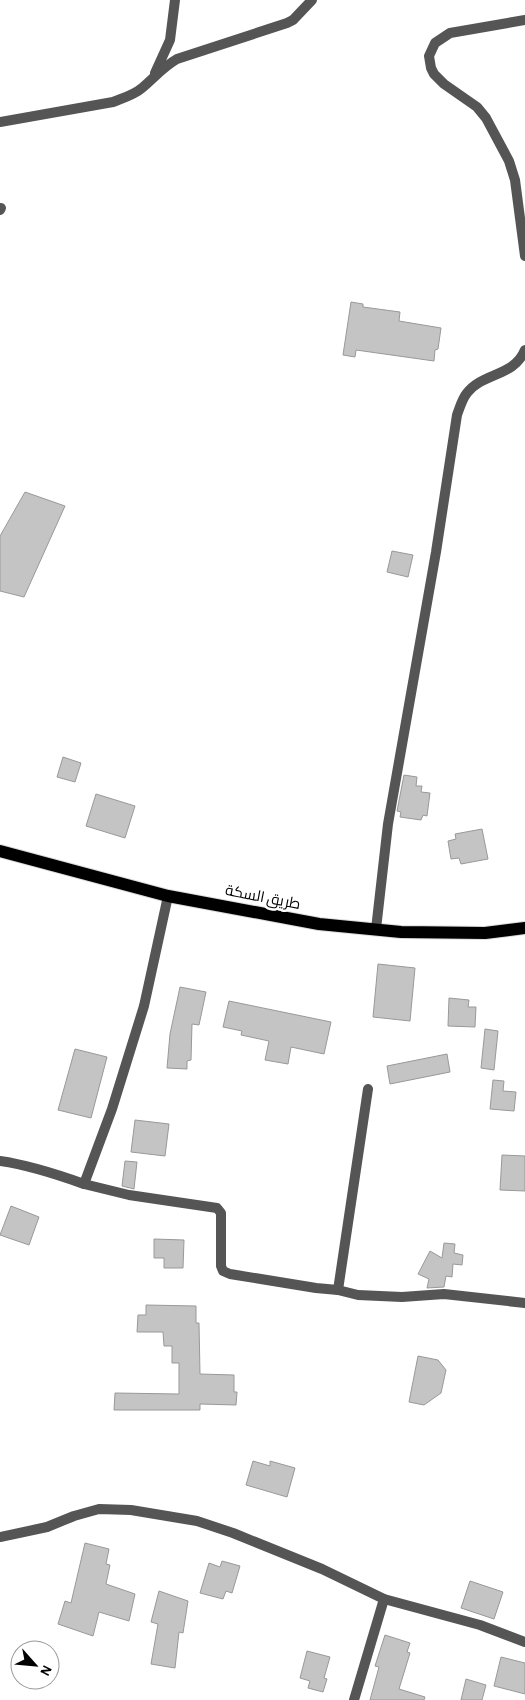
<svg xmlns="http://www.w3.org/2000/svg" width="525" height="1700" font-family="'Alegreya Sans',Cairo,sans-serif">
<style>
.building{fill:#c4c4c4;stroke:#999}
.lines{fill:none;stroke-linecap:round;stroke-linejoin:round}
.primary-casing{stroke:#dbdbdb;stroke-width:14}
.minor{stroke:#555;stroke-width:10}
.primary{stroke:#000;stroke-width:12}
.labels{text-anchor:middle;stroke-width:5;stroke-linejoin:round;paint-order:stroke}
.street-label{font-size:15px;fill:#000;stroke:#fff}
</style>
<rect width="100%" height="100%" fill="#fff"/>
<g class="building">
<path d="M 351,302 L 363,304 L 363,307 L 400,312 L 399,321 L 441,328 L 438,349 L 435,350 L 434,361 L 356,350 L 355,357 L 343,355 Z"/>
<path d="M 25,492 L 65,506 L 24,597 L 0,591 L 0,536 Z"/>
<path d="M 392,551 L 413,555 L 408,577 L 387,572 Z"/>
<path d="M 63,757 L 81,763 L 75,782 L 57,777 Z"/>
<path d="M 404,775 L 417,777 L 416,786 L 422,786 L 421,792 L 430,793 L 427,816 L 423,815 L 421,820 L 400,817 L 401,812 L 397,811 Z"/>
<path d="M 96,794 L 135,806 L 125,838 L 86,826 Z"/>
<path d="M 482,829 L 488,859 L 461,864 L 459,858 L 451,859 L 448,841 L 456,839 L 455,834 Z"/>
<path d="M 378,964 L 415,968 L 410,1021 L 373,1017 Z"/>
<path d="M 180,987 L 206,992 L 199,1025 L 192,1024 L 191,1060 L 187,1061 L 187,1069 L 167,1068 L 170,1034 Z"/>
<path d="M 449,998 L 469,1000 L 468,1007 L 476,1007 L 475,1027 L 448,1026 Z"/>
<path d="M 229,1001 L 331,1022 L 324,1054 L 291,1047 L 288,1064 L 265,1060 L 269,1041 L 241,1035 L 242,1031 L 223,1027 Z"/>
<path d="M 485,1029 L 498,1031 L 494,1070 L 481,1068 Z"/>
<path d="M 75,1049 L 107,1057 L 91,1118 L 58,1110 Z"/>
<path d="M 447,1054 L 450,1072 L 390,1084 L 387,1066 Z"/>
<path d="M 493,1080 L 504,1081 L 503,1091 L 516,1092 L 514,1111 L 490,1109 Z"/>
<path d="M 135,1120 L 169,1124 L 165,1156 L 131,1152 Z"/>
<path d="M 502,1155 L 525,1156 L 525,1191 L 500,1190 Z"/>
<path d="M 125,1161 L 137,1162 L 134,1189 L 122,1186 Z"/>
<path d="M 11,1206 L 39,1217 L 29,1245 L 0,1235 Z"/>
<path d="M 154,1239 L 184,1240 L 183,1268 L 164,1268 L 164,1258 L 154,1258 Z"/>
<path d="M 444,1243 L 455,1244 L 454,1253 L 463,1255 L 462,1265 L 453,1264 L 452,1277 L 446,1276 L 444,1287 L 427,1288 L 429,1279 L 418,1274 L 430,1251 L 442,1258 Z"/>
<path d="M 146,1305 L 196,1306 L 196,1323 L 199,1323 L 200,1374 L 234,1375 L 234,1392 L 237,1392 L 236,1405 L 200,1404 L 200,1410 L 114,1410 L 115,1393 L 179,1394 L 179,1363 L 172,1363 L 172,1346 L 164,1346 L 163,1332 L 137,1332 L 138,1315 L 146,1315 Z"/>
<path d="M 418,1356 L 438,1360 L 446,1370 L 441,1393 L 424,1405 L 409,1402 Z"/>
<path d="M 253,1461 L 270,1466 L 270,1461 L 295,1468 L 287,1497 L 246,1485 Z"/>
<path d="M 85,1543 L 109,1549 L 106,1564 L 110,1565 L 106,1584 L 135,1594 L 129,1621 L 99,1612 L 93,1636 L 58,1624 L 65,1601 L 71,1603 Z"/>
<path d="M 222,1561 L 240,1566 L 232,1593 L 226,1591 L 223,1599 L 200,1593 L 209,1563 L 220,1567 Z"/>
<path d="M 470,1581 L 503,1592 L 494,1619 L 461,1608 Z"/>
<path d="M 159,1591 L 188,1601 L 183,1633 L 179,1632 L 175,1668 L 151,1664 L 158,1624 L 151,1622 Z"/>
<path d="M 385,1635 L 410,1643 L 407,1652 L 410,1653 L 399,1689 L 425,1697 L 424,1700 L 370,1700 L 379,1667 L 375,1666 Z"/>
<path d="M 307,1651 L 330,1657 L 324,1678 L 327,1679 L 323,1692 L 308,1688 L 310,1681 L 300,1678 Z"/>
<path d="M 501,1657 L 525,1663 L 525,1694 L 494,1686 Z"/>
<path d="M 466,1679 L 486,1685 L 482,1700 L 461,1700 Z"/>
</g>
<g class="lines">
<defs>
<path id="primary" d="M 0,851 L 168,896 L 319,924 L 401,932 L 485,933 L 525,928"/>
</defs>
<use href="#primary" class="primary-casing"/>
<g class="minor">
<path d="M 525,20 L 450,33 L 435,43 L 429,56 L 431,68 L 434,74 L 444,84 L 477,107 L 486,118 L 509,161 L 515,180 L 525,256"/>
<path d="M 155,73 L 170,40 L 175,0"/>
<path d="M 0,122 L 113,102 C 123,98 134,95 142,88 C 154,78 163,67 177,59 L 287,23 L 293,20 L 312,0"/>
<path d="M 0,210 L 1,208"/>
<path d="M 376,929 L 388,824 L 436,552 L 457,415 C 460,407 462,399 467,393 C 483,372 514,377 525,350"/>
<path d="M 0,1161 C 29,1165 56,1174 84,1184 L 112,1109 L 144,1006 L 168,896"/>
<path d="M 84,1184 L 129,1195 L 217,1208 L 221,1213 L 221,1266 L 223,1271 L 230,1274 L 316,1288 L 338,1290 L 358,1295 L 402,1297 L 444,1294 L 525,1303"/>
<path d="M 338,1290 L 368,1089"/>
<path d="M 0,1537 L 47,1527 L 74,1516 L 99,1509 L 131,1510 L 197,1521 L 233,1533 L 322,1569 L 384,1599 L 480,1625 L 525,1642"/>
<path d="M 354,1700 L 384,1599"/>
</g>
<use href="#primary" class="primary"/>
</g>
<g class="labels">
<g class="street-label">
<text transform="translate(263 897) rotate(11)" y="5">طريق السكة</text>
</g>
</g>
<g transform="translate(35 1665) rotate(117)"><circle r="24" fill="#ffffff" stroke="#999999"/>
<path d="M0-4L9 19L0 12L-9 19Z" fill="#000000"/>
<text y="-8" font-size="14" font-weight="bold" text-anchor="middle" fill="#000000">N</text>
</g>
</svg>
